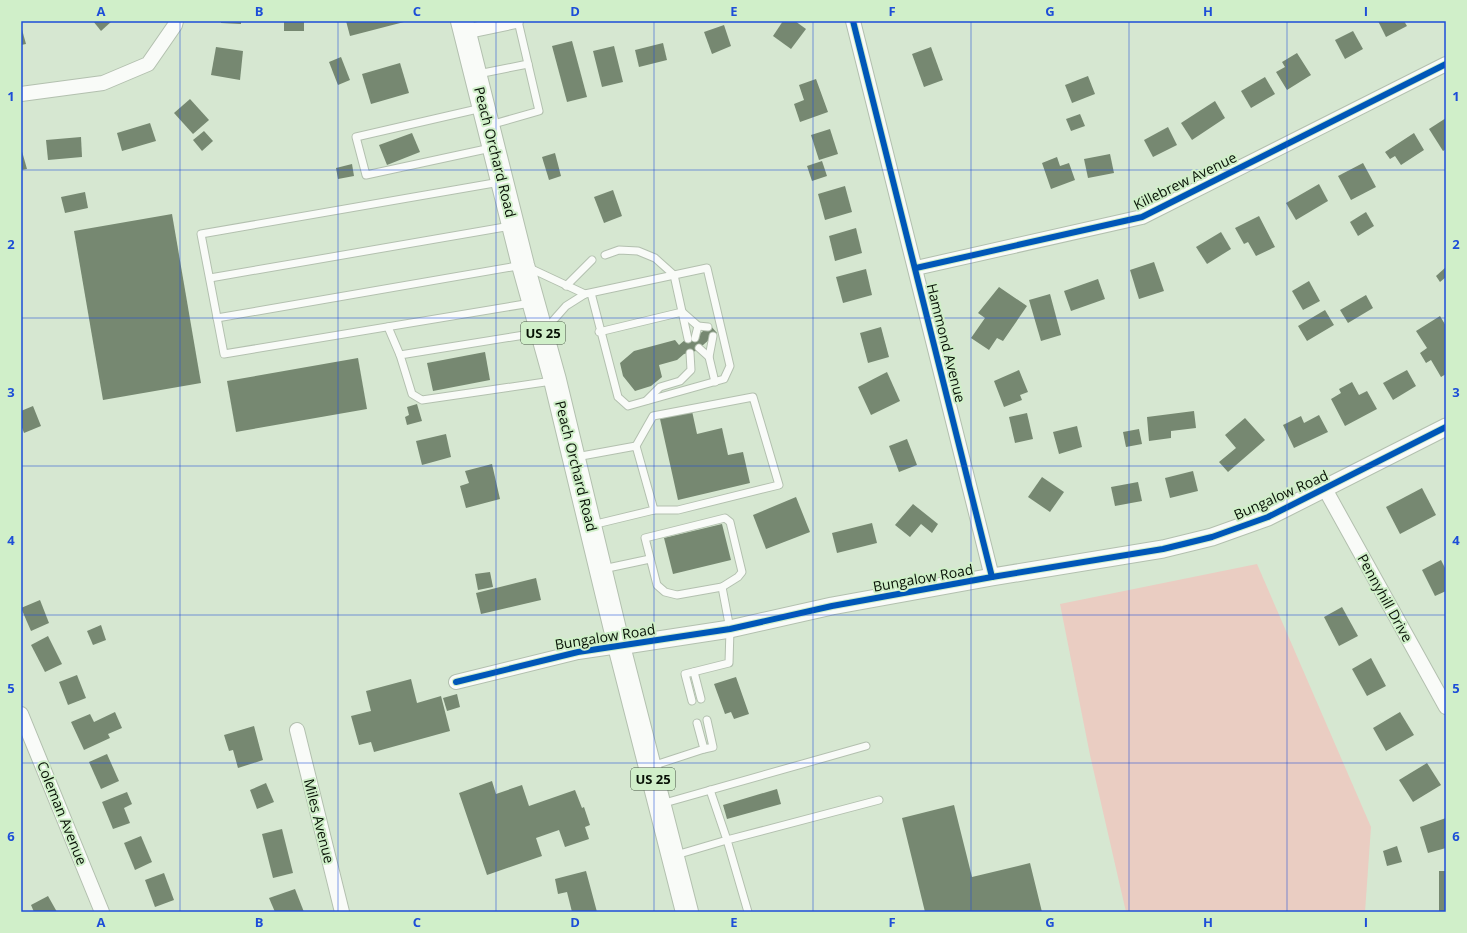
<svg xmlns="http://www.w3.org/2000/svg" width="1467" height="933" font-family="'Open Sans',sans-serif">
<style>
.green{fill:#eacdc2}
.building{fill:#768871}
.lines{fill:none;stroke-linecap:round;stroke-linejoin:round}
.service-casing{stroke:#b3c0af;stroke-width:9}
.minor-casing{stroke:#b3c0af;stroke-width:16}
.tertiary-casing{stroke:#b3c0af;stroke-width:19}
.primary-casing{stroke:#b3c0af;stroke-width:24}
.service{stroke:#f9fbf8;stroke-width:7}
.minor{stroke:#f9fbf8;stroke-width:14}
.tertiary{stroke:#f9fbf8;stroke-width:17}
.primary{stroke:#f9fbf8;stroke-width:22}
.cycleway-casing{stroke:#d0efc9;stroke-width:8}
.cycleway{stroke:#0057b8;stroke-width:6}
.grid{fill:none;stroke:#1d4ed8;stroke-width:1;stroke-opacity:0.55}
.labels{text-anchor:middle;stroke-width:4;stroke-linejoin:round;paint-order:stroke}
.shield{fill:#d0efc9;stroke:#435440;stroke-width:1}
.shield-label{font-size:13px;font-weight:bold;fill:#071105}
.street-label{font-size:14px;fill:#071105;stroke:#d0efc9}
.neatline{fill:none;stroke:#1d4ed8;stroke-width:1.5}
.grid-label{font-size:13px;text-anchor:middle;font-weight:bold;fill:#1d4ed8}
</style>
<rect width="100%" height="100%" fill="#d6e7d1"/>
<path class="green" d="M 1257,564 L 1371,827 L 1365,912 L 1126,912 L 1090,755 L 1060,604 Z"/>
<g class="building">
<path d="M 93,21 L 112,21 L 101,31 Z"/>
<path d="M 221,21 L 241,21 L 241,24 L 221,23 Z"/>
<rect x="284" y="21" width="20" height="10"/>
<path d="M 346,21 L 404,21 L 404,22 L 350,36 Z"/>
<path d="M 783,21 L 795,21 L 806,29 L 791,49 L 773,36 Z"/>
<path d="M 1378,21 L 1404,21 L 1407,26 L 1386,37 Z"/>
<path d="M 724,25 L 731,46 L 712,54 L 704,32 Z"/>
<path d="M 21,26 L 26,44 L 21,45 Z"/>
<path d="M 1353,31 L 1363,49 L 1345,59 L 1335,40 Z"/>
<path d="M 572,41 L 587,97 L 567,102 L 552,46 Z"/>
<path d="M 663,43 L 667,60 L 639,67 L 635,50 Z"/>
<path d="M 614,46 L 623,82 L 602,87 L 593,51 Z"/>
<path d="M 216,47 L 243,51 L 240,80 L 211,75 Z"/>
<path d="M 931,47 L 943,80 L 924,87 L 912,54 Z"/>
<path d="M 1297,53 L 1311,75 L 1287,90 L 1276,72 L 1285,67 L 1282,62 Z"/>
<path d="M 341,57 L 350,80 L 338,85 L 329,62 Z"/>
<path d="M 400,63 L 409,93 L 371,104 L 362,74 Z"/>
<path d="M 1088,76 L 1095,94 L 1072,103 L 1065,85 Z"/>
<path d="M 1265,77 L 1275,94 L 1251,108 L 1241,91 Z"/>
<path d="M 816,79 L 828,112 L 800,122 L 794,104 L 804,100 L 799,85 Z"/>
<path d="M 190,99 L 209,120 L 193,134 L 174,113 Z"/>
<path d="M 1215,101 L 1225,118 L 1192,140 L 1181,123 Z"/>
<path d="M 1080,114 L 1085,126 L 1071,131 L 1066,119 Z"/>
<path d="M 1446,118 L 1446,149 L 1443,151 L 1429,129 Z"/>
<path d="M 150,123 L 156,141 L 122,151 L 117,133 Z"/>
<path d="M 1168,127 L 1177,145 L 1153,157 L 1144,140 Z"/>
<path d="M 830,129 L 838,154 L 819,160 L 811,135 Z"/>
<path d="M 204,131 L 213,141 L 202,151 L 193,140 Z"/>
<path d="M 412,133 L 420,152 L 387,165 L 379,145 Z"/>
<path d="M 1414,133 L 1424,150 L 1401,165 L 1395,156 L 1390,159 L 1385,152 Z"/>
<path d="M 81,137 L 82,157 L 48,160 L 46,140 Z"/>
<path d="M 21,148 L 27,169 L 21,170 Z"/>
<path d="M 555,153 L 561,176 L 549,180 L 542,157 Z"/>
<path d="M 1110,154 L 1114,173 L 1088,178 L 1084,159 Z"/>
<path d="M 1057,157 L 1060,166 L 1069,163 L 1075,180 L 1051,189 L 1042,163 Z"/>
<path d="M 822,161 L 827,176 L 812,181 L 807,166 Z"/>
<path d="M 1363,163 L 1376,187 L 1351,200 L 1338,176 Z"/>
<path d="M 352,164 L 354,176 L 338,179 L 336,168 Z"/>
<path d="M 1319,184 L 1328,201 L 1296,220 L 1286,203 Z"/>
<path d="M 845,186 L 852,212 L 825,220 L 818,194 Z"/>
<path d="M 613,190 L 622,216 L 604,223 L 594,197 Z"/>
<path d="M 85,192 L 88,208 L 65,213 L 61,197 Z"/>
<path d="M 1366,212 L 1374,226 L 1358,236 L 1350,222 Z"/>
<path d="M 172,214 L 201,383 L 103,400 L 74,231 Z"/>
<path d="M 1259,216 L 1275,247 L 1256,256 L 1248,242 L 1244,244 L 1235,228 Z"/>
<path d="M 856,228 L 862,253 L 835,261 L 829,236 Z"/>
<path d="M 1221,232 L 1231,249 L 1207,264 L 1196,247 Z"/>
<path d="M 1154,262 L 1164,291 L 1139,299 L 1130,270 Z"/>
<path d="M 1446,267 L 1446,277 L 1440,282 L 1436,276 Z"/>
<path d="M 866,269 L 872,295 L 843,303 L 836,277 Z"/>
<path d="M 1098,279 L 1105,299 L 1071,311 L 1064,291 Z"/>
<path d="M 1309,281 L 1320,301 L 1303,310 L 1292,291 Z"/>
<path d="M 999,287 L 1027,306 L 1003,341 L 997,338 L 989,350 L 971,338 L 985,318 L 978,313 Z"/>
<path d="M 1050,294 L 1061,335 L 1041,341 L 1029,300 Z"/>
<path d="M 1366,295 L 1373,308 L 1348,323 L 1340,310 Z"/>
<path d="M 1325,310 L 1334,325 L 1307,341 L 1298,326 Z"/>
<path d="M 1440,316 L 1446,326 L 1446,374 L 1441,377 L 1431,360 L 1426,363 L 1420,353 L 1427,348 L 1416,331 Z"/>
<path d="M 710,325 L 717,333 L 696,351 L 684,354 L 677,360 L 659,365 L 662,377 L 651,386 L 635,391 L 623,376 L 620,363 L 634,351 L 675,340 L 679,345 L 685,340 L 695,338 Z"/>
<path d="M 881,327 L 889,357 L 868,363 L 860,333 Z"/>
<path d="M 485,352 L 490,380 L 433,391 L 427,363 Z"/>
<path d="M 358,358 L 367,409 L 236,432 L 227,381 Z"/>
<path d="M 1019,370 L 1028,392 L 1020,395 L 1022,400 L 1004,407 L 994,381 Z"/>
<path d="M 1407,370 L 1416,386 L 1393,400 L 1383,383 Z"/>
<path d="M 887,372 L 900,401 L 871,415 L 858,387 Z"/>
<path d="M 1352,382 L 1359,395 L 1367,391 L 1377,409 L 1345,426 L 1331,399 L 1341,393 L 1339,389 Z"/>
<path d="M 417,404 L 422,421 L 407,425 L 405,417 L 409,415 L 407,407 Z"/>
<path d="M 33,406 L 41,426 L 24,433 L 21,425 L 21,411 Z"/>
<path d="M 692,411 L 697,434 L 722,428 L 728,455 L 743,452 L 750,483 L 678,500 L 660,419 Z"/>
<path d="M 1194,411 L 1196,428 L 1171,431 L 1171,438 L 1149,441 L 1147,417 Z"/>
<path d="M 1027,413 L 1033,439 L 1015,443 L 1009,417 Z"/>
<path d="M 1319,415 L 1328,432 L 1294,448 L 1283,425 L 1301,416 L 1304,423 Z"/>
<path d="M 1245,418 L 1265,440 L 1228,472 L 1219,462 L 1236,448 L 1225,435 Z"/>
<path d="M 1077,426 L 1082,447 L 1059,454 L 1053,432 Z"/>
<path d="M 1139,429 L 1142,444 L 1126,447 L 1123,432 Z"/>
<path d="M 446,434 L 451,457 L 422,465 L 416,441 Z"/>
<path d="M 907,439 L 917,465 L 899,472 L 889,446 Z"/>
<path d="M 492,464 L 500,499 L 466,508 L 460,486 L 469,483 L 465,471 Z"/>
<path d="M 1193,471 L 1198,491 L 1170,498 L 1165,478 Z"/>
<path d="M 1042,477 L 1064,492 L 1050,512 L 1028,497 Z"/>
<path d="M 1138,482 L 1142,501 L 1115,506 L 1111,487 Z"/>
<path d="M 1422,488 L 1436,515 L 1400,534 L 1386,507 Z"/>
<path d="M 796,497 L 810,532 L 766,549 L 753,515 Z"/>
<path d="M 913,504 L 938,524 L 932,533 L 921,524 L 910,537 L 895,525 Z"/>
<path d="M 872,523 L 877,543 L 837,553 L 832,533 Z"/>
<path d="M 722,524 L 731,560 L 673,574 L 664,538 Z"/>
<path d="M 1441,560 L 1446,570 L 1446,591 L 1435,596 L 1422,570 Z"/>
<path d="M 490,572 L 493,587 L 478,590 L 475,574 Z"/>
<path d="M 536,578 L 541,600 L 481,614 L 476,593 Z"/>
<path d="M 40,600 L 49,623 L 31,631 L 21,608 Z"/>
<path d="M 1342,607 L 1358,636 L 1339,646 L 1324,617 Z"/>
<path d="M 101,625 L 106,640 L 93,645 L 87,631 Z"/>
<path d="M 48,636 L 62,664 L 45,672 L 31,645 Z"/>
<path d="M 1371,658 L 1386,686 L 1367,696 L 1352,669 Z"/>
<path d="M 77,675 L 86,698 L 68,705 L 59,682 Z"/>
<path d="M 736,677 L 749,714 L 734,719 L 731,712 L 725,714 L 714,684 Z"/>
<path d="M 411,679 L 417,703 L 441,696 L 450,731 L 374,752 L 371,742 L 359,745 L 351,716 L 371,711 L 366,691 Z"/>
<path d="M 457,694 L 460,707 L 447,711 L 443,698 Z"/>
<path d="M 115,712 L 122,728 L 108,734 L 110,738 L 84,750 L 71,722 L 90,714 L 94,722 Z"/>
<path d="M 1400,712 L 1414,735 L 1386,751 L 1373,728 Z"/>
<path d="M 254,726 L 263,760 L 238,768 L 233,750 L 229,751 L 224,735 Z"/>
<path d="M 107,754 L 119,781 L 101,789 L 89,762 Z"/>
<path d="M 1427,763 L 1441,785 L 1413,802 L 1399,780 Z"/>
<path d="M 492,781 L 496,794 L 522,785 L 529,806 L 575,790 L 582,808 L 584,807 L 590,825 L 585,827 L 589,839 L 565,847 L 559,830 L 536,838 L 542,856 L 487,875 L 459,793 Z"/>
<path d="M 266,783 L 274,802 L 257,809 L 250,790 Z"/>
<path d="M 777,789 L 781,804 L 727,819 L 723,805 Z"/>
<path d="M 127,792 L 132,804 L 124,808 L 130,823 L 113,829 L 102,802 Z"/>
<path d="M 954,805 L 972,877 L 1030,863 L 1042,912 L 925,912 L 902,818 Z"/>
<path d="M 1446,818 L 1446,848 L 1428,853 L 1420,827 Z"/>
<path d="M 282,829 L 293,873 L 273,878 L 262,834 Z"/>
<path d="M 141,836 L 152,862 L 135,870 L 124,843 Z"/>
<path d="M 1397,846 L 1402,862 L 1387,866 L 1383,851 Z"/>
<path d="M 586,871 L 597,912 L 572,912 L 567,892 L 558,894 L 555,879 Z"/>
<rect x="1439" y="871" width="7" height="41"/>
<path d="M 164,873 L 174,900 L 155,907 L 145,880 Z"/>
<path d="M 295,889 L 304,912 L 275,912 L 269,898 Z"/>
<path d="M 48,896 L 57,912 L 34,912 L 31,905 Z"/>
</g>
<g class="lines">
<defs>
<g id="service">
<path d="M 478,74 L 528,64"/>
<path d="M 482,108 L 356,137 L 366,175 L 491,148"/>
<path d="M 490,125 L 539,111 L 518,21"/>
<path d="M 500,182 L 201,234 L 224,354 L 531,303"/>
<path d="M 605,255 L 619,250 L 638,251 L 655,258 L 674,275 L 688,339"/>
<path d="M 210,278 L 511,226"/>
<path d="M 566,286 L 592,260"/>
<path d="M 682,312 L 698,326 L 695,338"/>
<path d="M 217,318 L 523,265 L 585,294"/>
<path d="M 698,326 L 708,327"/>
<path d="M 388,327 L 400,355"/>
<path d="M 599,332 L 682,312"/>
<path d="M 699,348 L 709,357 L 715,382"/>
<path d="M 709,357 L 713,336"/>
<path d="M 552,381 L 422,400 L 412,394 L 400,355 L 543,332 L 566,306 L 585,294 L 707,268 L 730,366 L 724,379 L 628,406 L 618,397 L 591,293"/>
<path d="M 647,400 L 660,387 L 680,381 L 691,370 L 690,353"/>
<path d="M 636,446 L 653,416 L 753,397 L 779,485 L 678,510 L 654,510"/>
<path d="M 576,457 L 636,446 L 654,510 L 592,525"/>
<path d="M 725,518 L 730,522 L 742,572 L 738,577 L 722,587 L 677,595 L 665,592 L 657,585 L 645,538 Z"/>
<path d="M 603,569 L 650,559"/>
<path d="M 694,672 L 701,699"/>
<path d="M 692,701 L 685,674 L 729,663 L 730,629 L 722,587"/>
<path d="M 704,749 L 713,747 L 707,720"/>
<path d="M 652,766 L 704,749 L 697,723"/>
<path d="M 661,804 L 866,746"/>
<path d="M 676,855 L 727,840 L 710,790"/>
<path d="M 748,912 L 727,840 L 879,800"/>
</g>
<g id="minor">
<path d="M 853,21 L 992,577"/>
<path d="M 464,32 L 516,21"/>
<path d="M 21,94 L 103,83 L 148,64 L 175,25 L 176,21"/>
<path d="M 916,268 L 1142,217 L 1446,64"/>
<path d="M 1325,489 L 1446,707"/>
<path d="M 456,682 L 578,652 L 619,646"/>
<path d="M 21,714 L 102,912"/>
<path d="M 297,730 L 342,912"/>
</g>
<path id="tertiary" d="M 619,646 L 730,629 L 832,606 L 992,577 L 1163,549 L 1212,537 L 1268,517 L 1446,427"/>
<path id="primary" d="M 462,21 L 523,265 L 555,380 L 619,646 L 687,912"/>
</defs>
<use href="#service" class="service-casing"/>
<use href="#minor" class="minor-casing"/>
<use href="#tertiary" class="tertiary-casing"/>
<use href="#primary" class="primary-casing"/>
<use href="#service" class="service"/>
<use href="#minor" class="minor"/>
<use href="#tertiary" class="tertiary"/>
<use href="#primary" class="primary"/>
<defs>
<g id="cycleway">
<path d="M 853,21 L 992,577"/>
<path d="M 916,268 L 1142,217 L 1446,64"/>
<path d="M 456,682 L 578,652 L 730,629 L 832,606 L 992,577 L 1163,549 L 1212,537 L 1268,517 L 1446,427"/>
</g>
</defs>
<use href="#cycleway" class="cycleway-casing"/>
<use href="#cycleway" class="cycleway"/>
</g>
<path class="grid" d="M 180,21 L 180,912M 338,21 L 338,912M 496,21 L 496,912M 654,21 L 654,912M 813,21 L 813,912M 971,21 L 971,912M 1129,21 L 1129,912M 1287,21 L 1287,912M 21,170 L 1446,170M 21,318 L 1446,318M 21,466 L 1446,466M 21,615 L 1446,615M 21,763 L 1446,763"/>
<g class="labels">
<g class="shield">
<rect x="521" y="322" width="44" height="22" rx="3"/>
<rect x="631" y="768" width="44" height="22" rx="3"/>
</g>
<g class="shield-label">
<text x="543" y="338">US 25</text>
<text x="653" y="784">US 25</text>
</g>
<g class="street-label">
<text transform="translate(495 152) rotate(76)" y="5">Peach Orchard Road</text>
<text transform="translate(1185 181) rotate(-26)" y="5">Killebrew Avenue</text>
<text transform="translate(946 343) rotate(76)" y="5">Hammond Avenue</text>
<text transform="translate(576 466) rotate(76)" y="5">Peach Orchard Road</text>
<text transform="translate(1281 495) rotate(-24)" y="5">Bungalow Road</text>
<text transform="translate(923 578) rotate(-10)" y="5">Bungalow Road</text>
<text transform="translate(1385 598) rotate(61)" y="5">Pennyhill Drive</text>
<text transform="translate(605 637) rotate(-9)" y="5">Bungalow Road</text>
<text transform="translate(62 813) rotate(68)" y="5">Coleman Avenue</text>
<text transform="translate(319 821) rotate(76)" y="5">Miles Avenue</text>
</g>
</g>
<rect width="1467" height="933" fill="none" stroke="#d0efc9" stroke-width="44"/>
<rect x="22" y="22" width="1423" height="889" class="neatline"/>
<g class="grid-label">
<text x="101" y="16">A</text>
<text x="259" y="16">B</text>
<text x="417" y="16">C</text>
<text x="575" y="16">D</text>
<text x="734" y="16">E</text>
<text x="892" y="16">F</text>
<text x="1050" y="16">G</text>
<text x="1208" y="16">H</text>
<text x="1366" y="16">I</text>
<text x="11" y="101">1</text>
<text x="1456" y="101">1</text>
<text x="11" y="249">2</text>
<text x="1456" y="249">2</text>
<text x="11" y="397">3</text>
<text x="1456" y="397">3</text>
<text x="11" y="545">4</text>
<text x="1456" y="545">4</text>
<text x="11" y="693">5</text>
<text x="1456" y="693">5</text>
<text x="11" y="841">6</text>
<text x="1456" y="841">6</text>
<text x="101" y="927">A</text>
<text x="259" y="927">B</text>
<text x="417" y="927">C</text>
<text x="575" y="927">D</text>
<text x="734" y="927">E</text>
<text x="892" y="927">F</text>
<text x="1050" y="927">G</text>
<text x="1208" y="927">H</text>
<text x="1366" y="927">I</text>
</g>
</svg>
